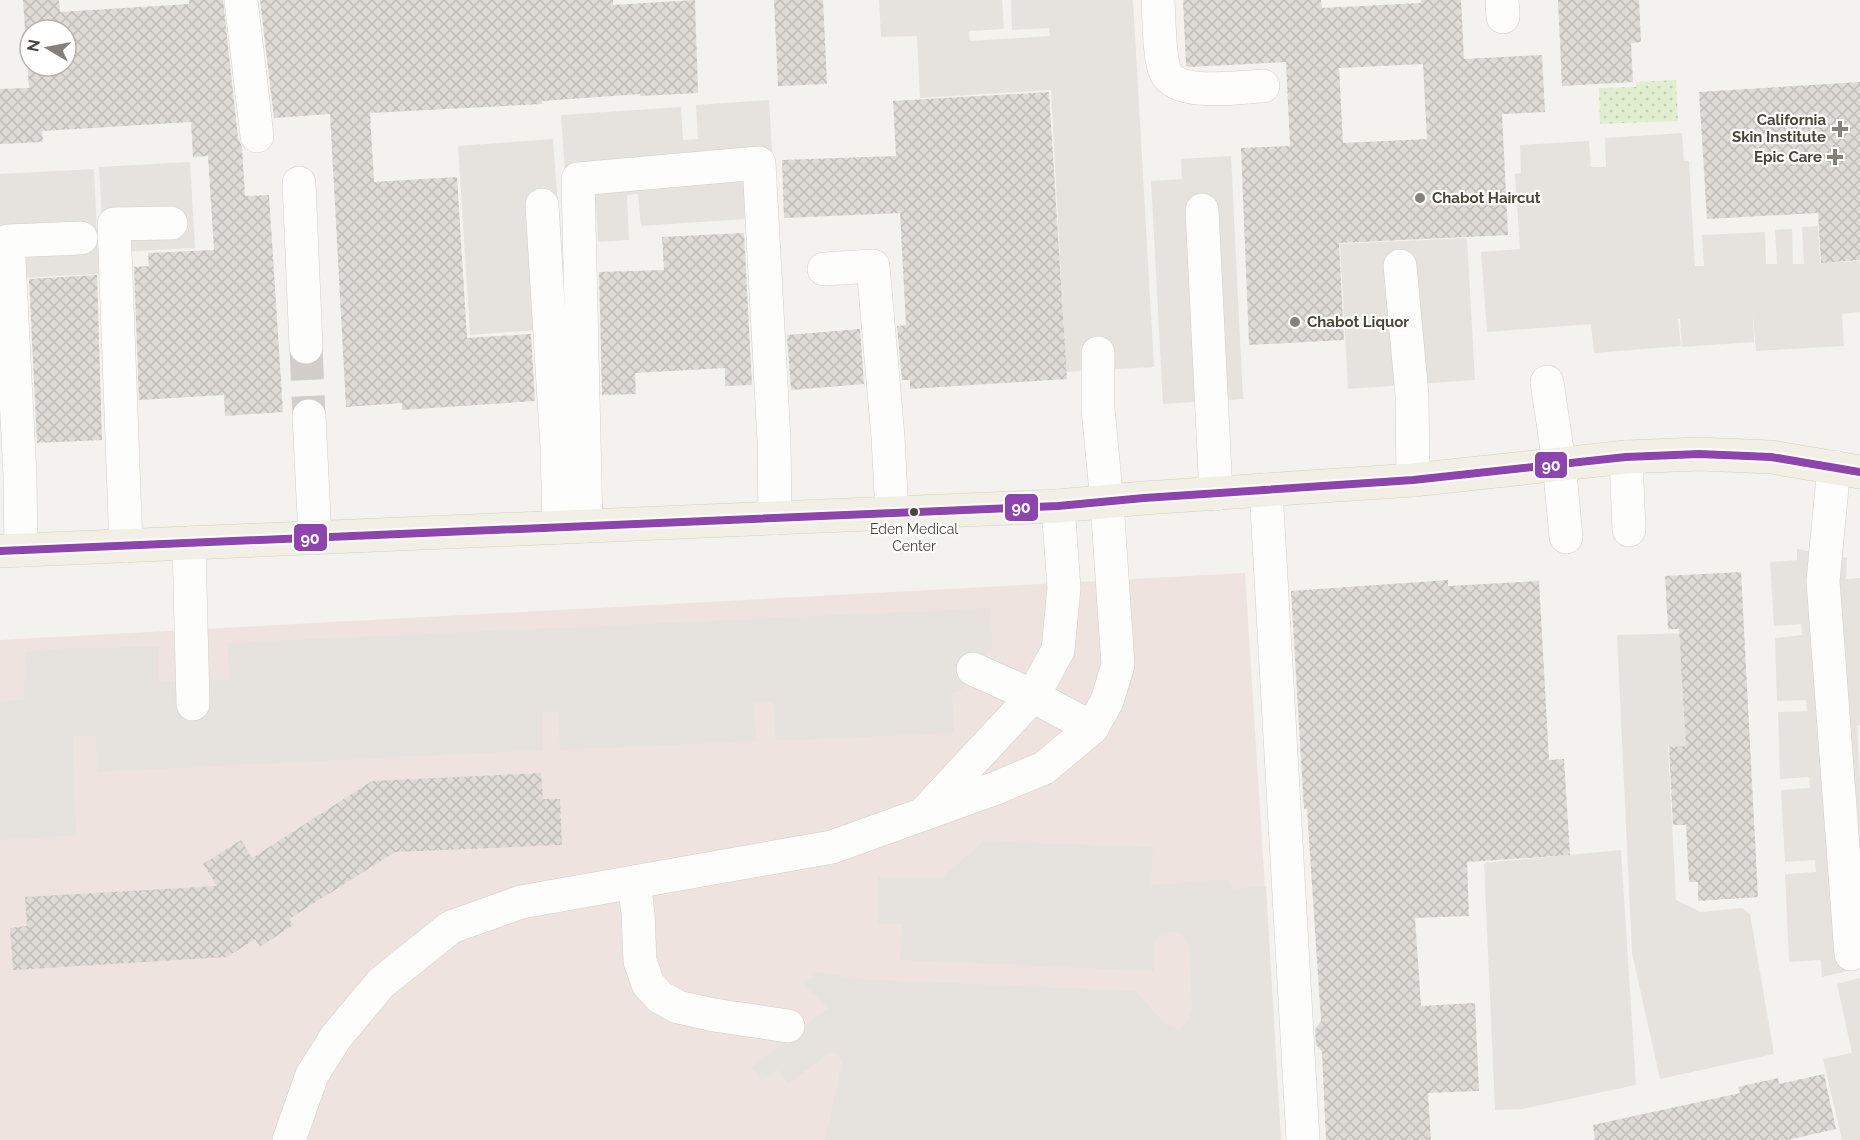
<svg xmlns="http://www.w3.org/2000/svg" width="1860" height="1140" font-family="Raleway,sans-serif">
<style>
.medical{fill:#eee3df}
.park{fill:url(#park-dots)}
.parking{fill:#e6e3df}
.building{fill:url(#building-cross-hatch);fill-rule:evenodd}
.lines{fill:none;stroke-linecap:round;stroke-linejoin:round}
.minor-tunnel{stroke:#d2cfca;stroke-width:33;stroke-dasharray:33 16;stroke-linecap:butt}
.minor-casing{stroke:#d2d0cb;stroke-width:34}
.major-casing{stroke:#d6cebb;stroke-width:34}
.minor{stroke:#fdfdfc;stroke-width:33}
.major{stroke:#f2efe6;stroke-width:33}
.bus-1-casing{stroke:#fff;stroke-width:12}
.bus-1{stroke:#8e44ad;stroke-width:8}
.poi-dot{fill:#868178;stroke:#fff;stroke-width:2}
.bus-dot{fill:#4b4439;stroke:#fff;stroke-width:2}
.labels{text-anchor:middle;stroke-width:4.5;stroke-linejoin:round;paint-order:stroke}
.bus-label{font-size:14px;fill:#4b4439;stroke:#fff}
.poi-label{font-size:15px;font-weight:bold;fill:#4b4439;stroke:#fff;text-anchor:end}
.line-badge{stroke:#fff;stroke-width:2}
.badge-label{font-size:16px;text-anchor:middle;font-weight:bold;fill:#fff}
</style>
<defs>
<pattern id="park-dots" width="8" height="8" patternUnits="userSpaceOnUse" patternTransform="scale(1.5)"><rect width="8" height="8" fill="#e1eecf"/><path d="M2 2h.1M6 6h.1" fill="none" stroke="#c3cdb2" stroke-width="1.8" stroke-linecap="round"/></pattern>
<pattern id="building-cross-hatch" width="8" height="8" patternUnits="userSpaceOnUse" patternTransform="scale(1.5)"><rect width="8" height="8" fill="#dedbd6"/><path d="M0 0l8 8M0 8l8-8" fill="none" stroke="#c0bdb8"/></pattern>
</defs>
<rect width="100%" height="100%" fill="#f4f2ee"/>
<path class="medical" d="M 1245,573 L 1281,1140 L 0,1140 L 0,640 Z"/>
<path class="park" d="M 1676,80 L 1678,121 L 1600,124 L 1599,88 L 1636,87 L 1636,82 Z"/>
<g class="parking">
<path d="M 879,0 L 1002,0 L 1004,29 L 969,31 L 970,41 L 1050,36 L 1049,28 L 1012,30 L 1011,0 L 1133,0 L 1154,367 L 1066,372 L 1051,90 L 920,98 L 917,36 L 881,37 Z"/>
<path d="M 769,100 L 774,184 L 746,219 L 641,226 L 638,194 L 627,195 L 629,240 L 598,242 L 596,202 L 567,204 L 561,115 L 681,107 L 683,140 L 698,139 L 696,105 Z"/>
<path d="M 1682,133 L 1684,161 L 1689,161 L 1695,266 L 1704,266 L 1702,235 L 1765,232 L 1766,264 L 1777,264 L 1775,230 L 1792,229 L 1793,264 L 1804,264 L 1802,227 L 1818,226 L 1820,263 L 1860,261 L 1860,312 L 1842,314 L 1844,346 L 1756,351 L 1753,314 L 1754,342 L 1682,347 L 1680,319 L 1678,319 L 1681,346 L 1594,353 L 1591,324 L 1487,332 L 1481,252 L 1520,249 L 1515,174 L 1521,173 L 1520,145 L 1589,141 L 1591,167 L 1606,167 L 1605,138 Z"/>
<path d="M 553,139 L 567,328 L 470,335 L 458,146 Z"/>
<path d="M 1231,156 L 1243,399 L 1163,404 L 1151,181 L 1182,179 L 1181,159 Z"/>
<path d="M 190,162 L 195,248 L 104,253 L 99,167 Z"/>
<path d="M 94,169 L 99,274 L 0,279 L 0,174 Z"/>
<path d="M 1467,238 L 1475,380 L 1348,389 L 1340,244 Z"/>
<path d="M 1797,549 L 1847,558 L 1846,579 L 1860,578 L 1860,725 L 1857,726 L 1860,779 L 1860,968 L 1822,977 L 1821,960 L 1789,962 L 1785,874 L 1816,872 L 1815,860 L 1785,862 L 1781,790 L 1810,788 L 1809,777 L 1780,779 L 1778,712 L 1807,711 L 1806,700 L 1777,701 L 1775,638 L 1802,635 L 1801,624 L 1774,626 L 1770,562 L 1797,560 Z"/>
<path d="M 991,608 L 992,646 L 961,690 L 952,693 L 954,733 L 776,741 L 773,702 L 754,703 L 756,741 L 560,750 L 558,712 L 542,712 L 543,750 L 97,772 L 96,736 L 73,736 L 76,836 L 0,840 L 0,701 L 24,700 L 25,652 L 71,648 L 158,647 L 159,682 L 229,680 L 228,643 Z"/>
<path d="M 1690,633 L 1693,746 L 1668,747 L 1676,900 L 1701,912 L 1742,908 L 1750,914 L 1774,1054 L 1660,1079 L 1632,953 L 1617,635 Z"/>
<path d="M 984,841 L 1153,847 L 1151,885 L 1228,879 L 1233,889 L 1266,886 L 1281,1140 L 825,1140 L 842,1062 L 838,1054 L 830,1053 L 788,1084 L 778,1070 L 762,1082 L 752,1067 L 828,1008 L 803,984 L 817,972 L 857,979 L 1135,991 L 1166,1025 L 1179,1029 L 1188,1021 L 1192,1008 L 1189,947 L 1184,937 L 1173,931 L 1162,933 L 1155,940 L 1154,971 L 900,960 L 902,924 L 877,924 L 878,877 L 941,878 Z"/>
<path d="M 1621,850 L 1636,1085 L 1522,1109 L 1495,1110 L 1484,863 Z"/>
<path d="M 1860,978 L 1860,1140 L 1842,1140 L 1823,1059 L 1852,1053 L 1837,984 Z"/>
</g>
<g class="building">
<path d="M 23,0 L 59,0 L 60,12 L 189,4 L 189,0 L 223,0 L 238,138 L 242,147 L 245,196 L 269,195 L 283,412 L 225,416 L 224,395 L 139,400 L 134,267 L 149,266 L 148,253 L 214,250 L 208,156 L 193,157 L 191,122 L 42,131 L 43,142 L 0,144 L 0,89 L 29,88 ZM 30,30 L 66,30 L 66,66 L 30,66 Z"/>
<path d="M 260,0 L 613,0 L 613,5 L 695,0 L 698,93 L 640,96 L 640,94 L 542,101 L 542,104 L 370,113 L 374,182 L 457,177 L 467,338 L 531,334 L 535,401 L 402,410 L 402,403 L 346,407 L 330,114 L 274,118 Z"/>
<path d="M 774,0 L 823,0 L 827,84 L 778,86 Z"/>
<path d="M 1183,0 L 1321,0 L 1322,8 L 1421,3 L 1421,0 L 1461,0 L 1464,59 L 1542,55 L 1545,112 L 1502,114 L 1508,235 L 1339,243 L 1344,340 L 1249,345 L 1241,148 L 1290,146 L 1286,62 L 1189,67 L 1186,66 ZM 1423,64 L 1427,139 L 1343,143 L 1339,68 Z"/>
<path d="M 1558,0 L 1639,0 L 1641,42 L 1631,43 L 1633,82 L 1562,86 Z"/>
<path d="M 1860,82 L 1860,260 L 1821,263 L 1818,213 L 1707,219 L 1699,92 Z"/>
<path d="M 1049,92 L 1067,379 L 910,389 L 910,380 L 902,380 L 897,326 L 906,325 L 900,213 L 784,218 L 782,160 L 896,156 L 893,101 Z"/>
<path d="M 744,233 L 752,385 L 725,386 L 725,368 L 635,373 L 636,394 L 602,395 L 599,272 L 664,270 L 662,237 Z"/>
<path d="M 97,275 L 102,440 L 37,443 L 29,279 Z"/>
<path d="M 860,329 L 864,384 L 791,390 L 787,335 Z"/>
<path d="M 1741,572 L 1758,897 L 1698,901 L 1698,882 L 1689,882 L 1686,825 L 1673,825 L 1669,747 L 1686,746 L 1679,629 L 1668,629 L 1665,576 Z"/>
<path d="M 1448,580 L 1448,586 L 1539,581 L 1549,760 L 1564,759 L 1570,855 L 1467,862 L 1469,916 L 1415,918 L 1421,1006 L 1475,1003 L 1479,1091 L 1428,1093 L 1431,1140 L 1326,1140 L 1322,1052 L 1316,1044 L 1315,1030 L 1321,1021 L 1307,809 L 1304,809 L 1291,591 Z"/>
<path d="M 541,773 L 543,799 L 560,799 L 562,845 L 395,852 L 289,919 L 293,925 L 260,947 L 255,939 L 227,957 L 13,970 L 10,928 L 27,926 L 25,897 L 217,886 L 203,864 L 241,840 L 252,858 L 372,781 Z"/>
<path d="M 1824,1074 L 1836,1129 L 1787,1140 L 1595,1140 L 1593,1125 L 1740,1093 L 1738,1087 L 1778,1078 L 1779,1084 Z"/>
</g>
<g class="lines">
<path class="minor-tunnel" d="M 306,347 L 309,416"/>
<defs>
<g id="minor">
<path d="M 241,0 L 257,136"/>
<path d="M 1158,0 C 1159,17 1159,60 1166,73 C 1179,97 1240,87 1263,86"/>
<path d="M 1502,0 L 1503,17"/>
<path d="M 299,183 L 306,347"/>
<path d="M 542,205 L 557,447 L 559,527"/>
<path d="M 1202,210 L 1216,494"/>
<path d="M 1400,266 L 1412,395 L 1413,480"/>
<path d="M 824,269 L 873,266 L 888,437 L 892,513"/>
<path d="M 1547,382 L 1559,463 L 1566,537"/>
<path d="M 309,416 L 315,538"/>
<path d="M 1626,457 L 1629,530"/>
<path d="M 1834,467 L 1823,581 L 1851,954"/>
<path d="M 1266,490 L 1303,1140"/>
<path d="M 586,526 L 578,179 L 759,163 L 774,440 L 775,518"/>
<path d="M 189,543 L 193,704"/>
<path d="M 126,546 L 114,224 L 171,223"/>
<path d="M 21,550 L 20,476 L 8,241 L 81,238"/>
<path d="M 973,669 L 1033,696 L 1092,728"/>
<path d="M 927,810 L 1033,696 L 1058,650 L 1064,588 L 1058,506"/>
<path d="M 634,882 L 638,913 L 640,961 L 648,984 L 660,997 L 678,1007 L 714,1015 L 788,1026"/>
<path d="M 289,1140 L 312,1075 L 336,1037 L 381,983 L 451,927 L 521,902 L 832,847 L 996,788 L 1044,768 L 1092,728 L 1107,701 L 1118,665 L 1107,503 L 1098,409 L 1098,353"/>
</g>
<path id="major" d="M 0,551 L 1058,506 L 1144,498 L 1413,480 L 1626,457 L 1699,454 L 1771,457 L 1860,472"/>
</defs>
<use href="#minor" class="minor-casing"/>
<use href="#major" class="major-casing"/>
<use href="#minor" class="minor"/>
<use href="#major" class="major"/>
<defs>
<path id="bus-1" d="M 0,551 L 1058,506 L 1144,498 L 1413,480 L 1626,457 L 1699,454 L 1771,457 L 1860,472"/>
</defs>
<use href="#bus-1" class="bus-1-casing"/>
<use href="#bus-1" class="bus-1"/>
</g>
<g class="poi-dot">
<path d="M1837 120h6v6h6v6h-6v6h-6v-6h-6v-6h6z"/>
<path d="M1832 148h6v6h6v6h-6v6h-6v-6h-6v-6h6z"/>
<circle cx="1420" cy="198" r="6"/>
<circle cx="1295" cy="322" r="6"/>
</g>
<circle class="bus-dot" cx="914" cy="512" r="5"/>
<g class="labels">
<g class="bus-label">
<text x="914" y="534">Eden Medical<tspan x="914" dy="17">Center</tspan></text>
</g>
<g class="poi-label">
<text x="1826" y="125">California<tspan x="1826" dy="17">Skin Institute</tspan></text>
<text x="1822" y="162">Epic Care</text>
<text x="1432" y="203" text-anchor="start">Chabot Haircut</text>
<text x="1307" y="327" text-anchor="start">Chabot Liquor</text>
</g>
</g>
<g class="line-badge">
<rect x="1534" y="451" width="34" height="28" rx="6" fill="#8e44ad"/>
<rect x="1004" y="493" width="35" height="29" rx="6" fill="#8e44ad"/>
<rect x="293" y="523" width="35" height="29" rx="6" fill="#8e44ad"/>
</g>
<g class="badge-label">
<text x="1551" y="471">90</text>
<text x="1021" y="513">90</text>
<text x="310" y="544">90</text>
</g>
<g transform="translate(48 48) rotate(280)"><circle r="28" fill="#ffffff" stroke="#b7b4b0" stroke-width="1.5"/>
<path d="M0-4.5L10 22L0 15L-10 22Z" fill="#868178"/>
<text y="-9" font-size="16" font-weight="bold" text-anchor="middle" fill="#4b4439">N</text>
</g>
</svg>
